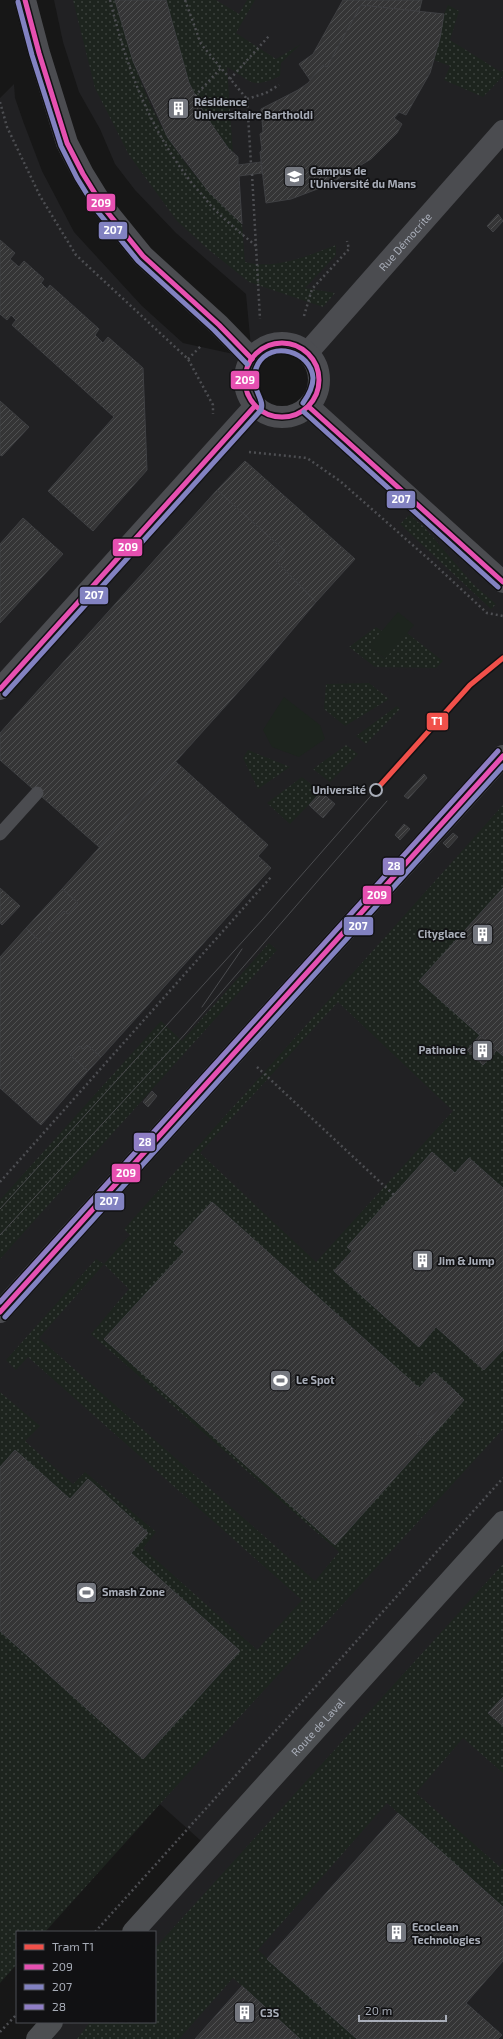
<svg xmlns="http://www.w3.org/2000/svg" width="503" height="2039" font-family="'Exo 2',sans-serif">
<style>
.built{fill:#212123;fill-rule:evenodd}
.grass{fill:url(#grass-dots);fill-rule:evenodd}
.park{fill:#1d241e}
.building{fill:url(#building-hatch);stroke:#3f4043}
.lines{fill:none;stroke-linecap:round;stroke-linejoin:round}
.path{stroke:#4d4e52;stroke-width:2.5;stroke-dasharray:2 3;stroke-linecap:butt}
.service{stroke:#4b4c50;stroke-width:13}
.minor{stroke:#4b4c50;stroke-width:22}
.tertiary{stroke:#4b4c50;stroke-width:22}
.primary{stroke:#4d4f52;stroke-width:22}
.tram{stroke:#4b4c4f;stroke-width:1}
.bus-1-casing{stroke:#111113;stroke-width:8}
.bus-2-casing{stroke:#111113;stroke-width:8}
.bus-3-casing{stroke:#111113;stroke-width:8}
.bus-1{stroke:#e650b1;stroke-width:5}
.bus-2{stroke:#8282c1;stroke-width:5}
.bus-3{stroke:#8f7ec5;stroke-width:5}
.tram-1-casing{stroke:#111113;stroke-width:8}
.tram-1{stroke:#f1504a;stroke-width:5}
.stop-dot{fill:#111113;stroke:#a8adb8;stroke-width:2}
.labels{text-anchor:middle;stroke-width:3.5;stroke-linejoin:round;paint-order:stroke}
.poi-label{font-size:11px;font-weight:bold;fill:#a8adb8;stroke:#111113;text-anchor:start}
.street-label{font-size:11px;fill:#a8adb8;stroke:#111113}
.stop-label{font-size:11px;font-weight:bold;fill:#a8adb8;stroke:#111113;text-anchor:end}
.line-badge{stroke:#111113;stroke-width:1.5}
.badge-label{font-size:11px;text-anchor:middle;font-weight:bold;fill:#fff}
</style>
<defs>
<pattern id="grass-dots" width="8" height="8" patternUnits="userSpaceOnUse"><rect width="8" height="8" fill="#1d241e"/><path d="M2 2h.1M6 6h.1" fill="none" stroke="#3b413d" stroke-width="1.8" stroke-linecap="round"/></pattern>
<pattern id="building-hatch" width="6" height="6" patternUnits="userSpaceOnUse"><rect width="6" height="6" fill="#353536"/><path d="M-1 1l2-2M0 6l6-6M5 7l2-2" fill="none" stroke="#4f5051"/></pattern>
</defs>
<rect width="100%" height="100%" fill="#171717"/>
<path class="built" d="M 54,0 L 503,0 L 503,2039 L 37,2039 L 52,2022 L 155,2022 L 155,1932 L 133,1932 L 209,1848 L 0,1661 L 0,98 L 14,84 L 15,98 L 23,121 L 42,171 L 74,232 L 142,306 L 183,343 L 252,358 L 246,294 L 176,233 L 135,190 L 115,164 L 100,129 L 79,92 L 63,42 ZM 283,343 L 295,344 L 308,352 L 319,371 L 320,384 L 316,396 L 309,407 L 299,413 L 288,417 L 276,417 L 265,413 L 255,406 L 246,388 L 247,368 L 252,359 L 260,350 L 271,344 Z"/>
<g class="grass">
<path d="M 73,0 L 115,0 C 128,47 143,97 169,139 C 189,171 215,199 242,224 L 245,262 C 275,270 308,256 336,245 L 336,255 L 305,288 L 335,293 L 323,307 L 249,282 L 209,250 L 177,221 L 129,155 L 95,88 Z"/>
<path d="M 166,0 L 216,0 L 239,14 L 247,0 L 255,0 L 236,33 L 276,59 L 301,44 L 281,63 L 280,76 C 250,90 252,81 227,67 L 233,154 L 205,115 L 189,83 Z"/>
<path d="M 448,5 L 459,11 L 450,40 L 501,72 L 503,70 L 503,76 L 483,97 L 444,80 L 450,66 L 434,60 L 440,38 L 444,14 Z"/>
<path d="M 409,515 L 423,526 L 474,585 L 496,604 L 491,609 L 400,524 Z"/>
<path d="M 376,627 L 382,631 L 369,646 L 384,659 L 407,633 L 443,661 L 436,668 L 375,667 L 349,647 Z"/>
<path d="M 369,683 L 389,699 L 345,726 L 324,709 L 326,684 Z"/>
<path d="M 397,706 L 400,709 L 366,744 L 356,736 Z"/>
<path d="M 346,745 L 358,754 L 330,782 L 313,769 Z"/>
<path d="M 248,750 L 290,767 L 258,789 L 243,758 Z"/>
<path d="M 302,777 L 321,792 L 290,824 L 267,803 Z"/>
<path d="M 503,805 L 503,888 L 419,981 L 480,1035 L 467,1050 L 483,1064 L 497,1050 L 503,1056 L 503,1188 L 469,1158 L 455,1173 L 432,1152 L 347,1247 L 352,1251 L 334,1271 L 419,1347 L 436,1327 L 484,1370 L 503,1350 L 503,1429 L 160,1804 L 45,1932 L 17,1932 L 17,1964 L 0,1983 L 0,1631 L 143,1759 L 240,1651 L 131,1553 L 148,1533 L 89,1480 L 70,1499 L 15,1450 L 0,1467 L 0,1392 L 40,1426 L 25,1441 L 73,1484 L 85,1472 L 156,1532 L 143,1548 L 257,1650 L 302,1600 L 28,1357 L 16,1370 L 6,1360 L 96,1259 L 104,1264 L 130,1235 L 124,1229 ZM 338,1002 L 453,1111 L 316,1262 L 200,1153 ZM 212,1202 L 419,1388 L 434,1372 L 455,1391 L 426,1443 L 335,1545 L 104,1339 L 184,1252 L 174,1243 ZM 104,1264 L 129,1289 L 91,1334 L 339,1552 L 315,1581 L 39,1338 Z"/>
<path d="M 269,943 L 277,950 L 0,1259 L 0,1200 L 161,1021 L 182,1041 Z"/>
<path d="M 503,1564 L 503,1697 L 488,1713 L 503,1726 L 503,1773 L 463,1738 L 416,1793 L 500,1867 L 503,1863 L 503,1907 L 387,1803 L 258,1950 L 357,2039 L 300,2039 L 233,1978 L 179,2039 L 77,2039 L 90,2022 L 155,2022 L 155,1948 Z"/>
</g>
<g class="park">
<path d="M 398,612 L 414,625 L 385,659 L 369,646 Z"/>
<path d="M 284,697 L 320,725 L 325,739 L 299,757 L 272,747 L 263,730 Z"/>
</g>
<g class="building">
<path d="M 115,0 L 166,0 L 189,83 L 205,115 L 228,148 L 238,157 L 238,165 L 261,162 L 262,173 L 239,176 L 242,224 L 209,192 L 168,138 L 133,61 Z"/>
<path d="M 343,0 L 422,0 L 419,12 L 361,5 L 327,67 L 323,65 L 310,80 L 299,64 L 313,54 Z"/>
<path d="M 361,5 L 444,14 L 440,38 L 430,73 L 406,115 L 399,112 L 394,118 L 402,124 L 397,133 L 371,159 L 328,185 L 291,199 L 266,203 L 260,152 L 262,150 L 260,134 L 263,132 L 261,109 L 298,90 L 308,83 L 323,65 L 327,67 Z"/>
<path d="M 498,214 L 503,221 L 493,232 L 487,226 Z"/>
<path d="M 0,240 L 15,253 L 10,259 L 19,267 L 24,261 L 44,279 L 41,283 L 47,289 L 50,285 L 99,329 L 95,335 L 103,343 L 108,337 L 143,368 L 147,470 L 93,531 L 48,491 L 114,417 L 12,325 L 16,320 L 11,315 L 7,320 L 0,314 Z"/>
<path d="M 0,401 L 29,427 L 2,456 L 0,455 Z"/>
<path d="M 245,461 L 355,559 L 316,602 L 276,561 L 285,551 L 217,490 Z"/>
<path d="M 217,490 L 285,551 L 276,561 L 316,602 L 266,661 L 99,847 L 0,760 L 0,733 Z"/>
<path d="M 23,518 L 63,554 L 0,623 L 0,544 Z"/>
<path d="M 176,762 L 268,845 L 258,856 L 271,868 L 101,1057 L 87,1045 L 83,1049 L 79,1046 L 70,1055 L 88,1071 L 41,1125 L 0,1088 L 0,957 L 26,928 L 42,943 L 52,932 L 48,928 L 64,911 L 68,914 L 78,903 L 62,889 Z"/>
<path d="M 424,774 L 427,778 L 408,799 L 404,796 Z"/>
<path d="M 321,792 L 335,804 L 323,818 L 309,805 Z"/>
<path d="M 404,824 L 410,829 L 400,840 L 395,835 Z"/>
<path d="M 453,833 L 458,837 L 448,848 L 443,843 Z"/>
<path d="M 0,888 L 20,906 L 2,925 L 0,923 Z"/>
<path d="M 503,888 L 503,1056 L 419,981 Z"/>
<path d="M 62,889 L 78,903 L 68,914 L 64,911 L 48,928 L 52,932 L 42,943 L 26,928 Z"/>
<path d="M 480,1035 L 497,1050 L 483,1065 L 467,1050 Z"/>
<path d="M 87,1045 L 101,1057 L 88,1071 L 70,1055 L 79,1046 L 83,1049 Z"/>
<path d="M 152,1091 L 157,1096 L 148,1107 L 143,1102 Z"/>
<path d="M 432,1152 L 455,1173 L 469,1158 L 503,1188 L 503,1350 L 484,1370 L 436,1327 L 419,1347 L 334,1271 L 352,1251 L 347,1247 Z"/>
<path d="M 212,1202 L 419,1388 L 434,1372 L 455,1391 L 417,1434 L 426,1443 L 335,1545 L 104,1339 L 184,1252 L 174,1243 Z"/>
<path d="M 455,1391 L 464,1400 L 426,1443 L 417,1434 Z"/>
<path d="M 15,1450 L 70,1499 L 88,1479 L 148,1533 L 131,1553 L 240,1651 L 143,1759 L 0,1631 L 0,1467 Z"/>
<path d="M 503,1697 L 503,1726 L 488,1713 Z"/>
<path d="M 398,1813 L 503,1907 L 503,1961 L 466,2003 L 502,2035 L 498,2039 L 357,2039 L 267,1959 Z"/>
<path d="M 242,1986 L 300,2039 L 195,2039 Z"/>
</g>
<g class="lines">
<g class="path">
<path d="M 110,0 C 127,69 150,131 195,187 C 202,194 208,203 215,210 C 228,223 242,234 256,246"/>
<path d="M 185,0 L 201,44 L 247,99 L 251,164"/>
<path d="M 230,79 L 269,36"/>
<path d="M 195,96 L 221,68"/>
<path d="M 247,99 L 266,93 L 279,85"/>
<path d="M 0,102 L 7,127 L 40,196 L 76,255 L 188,359 L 213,405 L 213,414"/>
<path d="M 252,174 L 260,319"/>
<path d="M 304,316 L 312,289 L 349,249 L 347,241"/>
<path d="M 188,359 L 202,345"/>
<path d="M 249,452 L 307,458 L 340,481 L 433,563 L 487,613 L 503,616"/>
<path d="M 257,1067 L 394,1195"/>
<path d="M 0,1182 L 271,877"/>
<path d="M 95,1932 L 503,1478"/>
<path d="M 0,2032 L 17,2014"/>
</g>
<path class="service" d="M 0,834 L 37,793"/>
<g class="minor">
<path id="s1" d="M 308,352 L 503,131"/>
<path d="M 0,689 L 255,406"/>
<path d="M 0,1312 L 503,756"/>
</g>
<g class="tertiary">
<path d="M 25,0 L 39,53 L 67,143 L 83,174 L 104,208 L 143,256 L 219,325 L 252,359"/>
<circle cx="282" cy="380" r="37"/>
<path d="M 309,407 L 503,582"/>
</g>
<g class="primary">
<path id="s2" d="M 133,1932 L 503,1522"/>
<path d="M 37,2039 L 52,2022"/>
</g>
<g class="tram">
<path d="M 202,1007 L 242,949"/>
<path d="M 0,1209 L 263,919 L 376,790"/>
<path d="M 0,1235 L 185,1034 L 387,801"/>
</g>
<defs>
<g id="bus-1">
<path d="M 25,0 L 39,53 L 67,143 L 83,174 L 104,208 L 143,256 L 219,325 L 252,359"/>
<circle cx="282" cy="380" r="37"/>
<path d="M 309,407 L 503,582"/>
<path d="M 0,689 L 255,406"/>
<path d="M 0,1312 L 503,756"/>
</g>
<g id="bus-2">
<path d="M 18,2 L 32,55 L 61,146 L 77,178 L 98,212 L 138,261 L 214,330 L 247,364"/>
<path d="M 304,412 L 498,587"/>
<path d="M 5,694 L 261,410 C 266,398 246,386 258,364 C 271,340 311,351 313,378 C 313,387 308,396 303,403"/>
<path d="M 5,1317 L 503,766"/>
</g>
<path id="bus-3" d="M 0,1302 L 498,751"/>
</defs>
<use href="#bus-1" class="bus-1-casing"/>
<use href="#bus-2" class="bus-2-casing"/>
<use href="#bus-3" class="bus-3-casing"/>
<use href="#bus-1" class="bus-1"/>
<use href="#bus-2" class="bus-2"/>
<use href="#bus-3" class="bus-3"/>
<defs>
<path id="tram-1" d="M 376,790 L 470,685 L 503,658"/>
</defs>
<use href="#tram-1" class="tram-1-casing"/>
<use href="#tram-1" class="tram-1"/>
</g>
<defs>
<symbol id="building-square" viewBox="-11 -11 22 22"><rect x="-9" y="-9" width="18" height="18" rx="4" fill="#757880" stroke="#111113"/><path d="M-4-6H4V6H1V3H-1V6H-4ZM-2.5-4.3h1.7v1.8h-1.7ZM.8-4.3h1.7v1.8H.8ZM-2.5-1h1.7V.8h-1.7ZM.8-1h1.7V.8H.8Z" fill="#fff"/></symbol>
<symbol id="university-square" viewBox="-11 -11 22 22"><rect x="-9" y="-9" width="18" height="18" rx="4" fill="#757880" stroke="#111113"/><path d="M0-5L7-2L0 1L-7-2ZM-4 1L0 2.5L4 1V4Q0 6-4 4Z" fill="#fff"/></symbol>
<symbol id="stadium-square" viewBox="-11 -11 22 22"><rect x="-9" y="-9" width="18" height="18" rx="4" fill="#757880" stroke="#111113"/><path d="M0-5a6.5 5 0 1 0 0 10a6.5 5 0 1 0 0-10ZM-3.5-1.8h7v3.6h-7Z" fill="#fff"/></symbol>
</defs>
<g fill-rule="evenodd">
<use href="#building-square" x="166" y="96" width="25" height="25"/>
<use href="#university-square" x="282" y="164" width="25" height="25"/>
<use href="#building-square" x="470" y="922" width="25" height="25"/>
<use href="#building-square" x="470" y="1038" width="25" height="25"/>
<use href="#building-square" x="410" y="1248" width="25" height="25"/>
<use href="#stadium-square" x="268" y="1368" width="25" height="25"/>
<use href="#stadium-square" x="74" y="1580" width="25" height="25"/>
<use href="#building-square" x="384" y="1920" width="25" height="25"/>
<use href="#building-square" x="232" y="2000" width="25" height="25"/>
</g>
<circle class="stop-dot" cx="376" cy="790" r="6"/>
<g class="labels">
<g class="poi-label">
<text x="194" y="106">Résidence<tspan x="194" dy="13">Universitaire Bartholdi</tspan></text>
<text x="310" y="175">Campus de<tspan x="310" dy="13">l'Université du Mans</tspan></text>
<text x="466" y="938" text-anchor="end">Cityglace</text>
<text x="466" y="1054" text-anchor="end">Patinoire</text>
<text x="438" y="1265">Jim &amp; Jump</text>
<text x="296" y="1384">Le Spot</text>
<text x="102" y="1596">Smash Zone</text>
<text x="412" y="1931">Ecoclean<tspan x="412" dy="13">Technologies</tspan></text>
<text x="260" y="2017">C3S</text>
</g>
<g class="street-label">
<text dy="4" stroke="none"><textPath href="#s1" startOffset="147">Rue Démocrite</textPath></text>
<text dy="4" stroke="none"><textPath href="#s2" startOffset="276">Route de Laval</textPath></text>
</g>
<g class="stop-label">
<text x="366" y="794">Université</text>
</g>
</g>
<g class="line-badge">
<rect x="86" y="193" width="30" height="19" rx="4" fill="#e650b1"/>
<rect x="98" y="221" width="30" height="19" rx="4" fill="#8282c1"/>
<rect x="230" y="370" width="30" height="20" rx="4" fill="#e650b1"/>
<rect x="386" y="490" width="30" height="19" rx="4" fill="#8282c1"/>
<rect x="112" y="538" width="31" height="19" rx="4" fill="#e650b1"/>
<rect x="79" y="586" width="30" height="19" rx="4" fill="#8282c1"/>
<rect x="426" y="712" width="23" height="19" rx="4" fill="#f1504a"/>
<rect x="382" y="857" width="23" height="19" rx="4" fill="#8f7ec5"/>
<rect x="362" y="885" width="30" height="20" rx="4" fill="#e650b1"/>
<rect x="343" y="916" width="31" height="20" rx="4" fill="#8282c1"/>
<rect x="133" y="1132" width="23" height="20" rx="4" fill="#8f7ec5"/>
<rect x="111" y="1163" width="30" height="20" rx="4" fill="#e650b1"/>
<rect x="94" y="1192" width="31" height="19" rx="4" fill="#8282c1"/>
</g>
<g class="badge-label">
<text x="101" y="207">209</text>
<text x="113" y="234">207</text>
<text x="245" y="384">209</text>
<text x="401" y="503">207</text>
<text x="128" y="551">209</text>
<text x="94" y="599">207</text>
<text x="437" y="725">T1</text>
<text x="394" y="870">28</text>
<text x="377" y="899">209</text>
<text x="358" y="930">207</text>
<text x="145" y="1146">28</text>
<text x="126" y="1177">209</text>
<text x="109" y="1205">207</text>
</g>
<rect x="16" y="1931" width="140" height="92" fill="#111113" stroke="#4d4f55"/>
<rect x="24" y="1944" width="20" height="6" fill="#f1504a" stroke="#4d4f55"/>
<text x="52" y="1951" font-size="12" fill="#a8adb8">Tram T1</text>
<rect x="24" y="1964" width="20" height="6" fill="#e650b1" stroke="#4d4f55"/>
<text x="52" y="1971" font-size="12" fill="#a8adb8">209</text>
<rect x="24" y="1984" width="20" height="6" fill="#8282c1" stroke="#4d4f55"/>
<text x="52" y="1991" font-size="12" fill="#a8adb8">207</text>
<rect x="24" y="2004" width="20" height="6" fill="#8f7ec5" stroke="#4d4f55"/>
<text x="52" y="2011" font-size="12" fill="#a8adb8">28</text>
<path d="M359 2015v6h87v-6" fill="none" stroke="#a8adb8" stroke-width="2"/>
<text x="365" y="2015" font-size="12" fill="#a8adb8" stroke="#111113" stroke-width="3" paint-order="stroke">20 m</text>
</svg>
